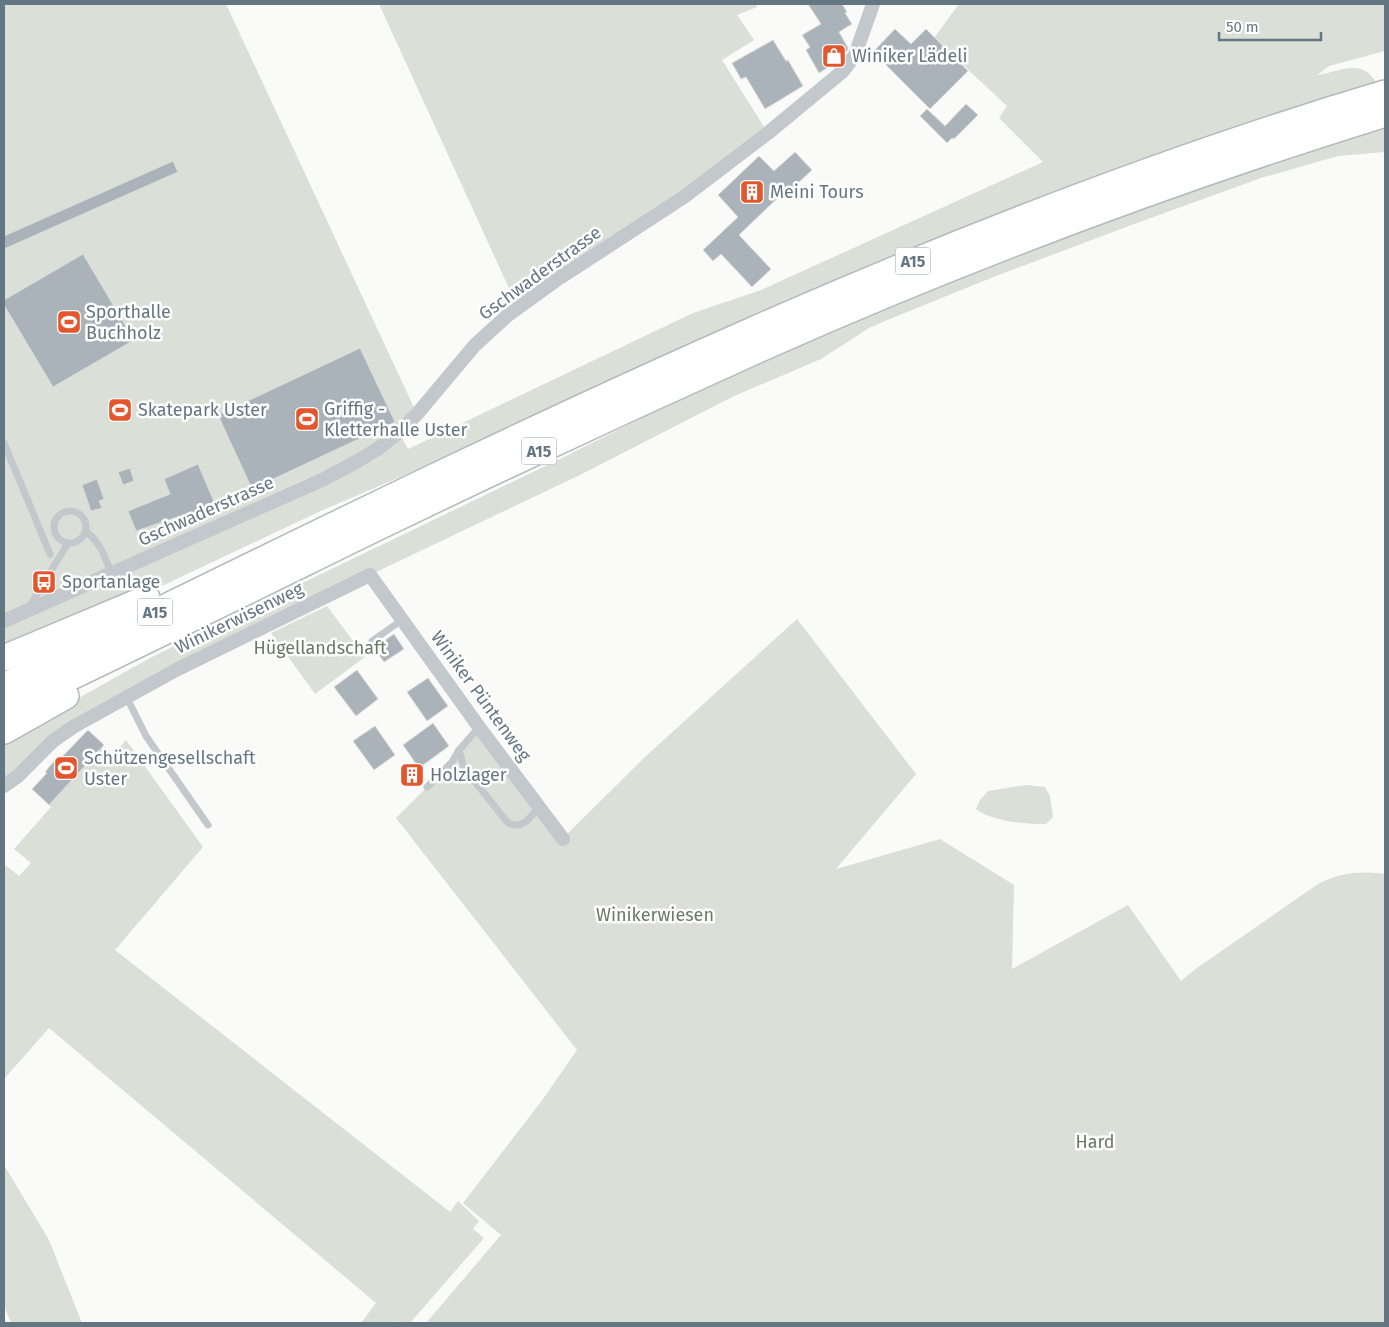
<svg xmlns="http://www.w3.org/2000/svg" width="1389" height="1327" font-family="'Fira Sans',sans-serif">
<style>
.green{fill:#dadfd7}
.building{fill:#aab3b9;stroke:#dcdcda}
.lines{fill:none;stroke-linecap:round;stroke-linejoin:round}
.highway-casing{stroke:#b4b9bd;stroke-width:28}
.lane{stroke:#c3c8cc;stroke-width:7}
.street{stroke:#c3c8cc;stroke-width:14}
.highway{stroke:#fff;stroke-width:25}
.labels{text-anchor:middle;stroke-width:5;stroke-linejoin:round;paint-order:stroke}
.shield{fill:#fff;stroke:#939fa8;stroke-width:1}
.shield-label{font-size:16px;font-weight:bold;fill:#657683}
.poi-label{font-size:18px;fill:#657683;stroke:#fff;text-anchor:start}
.street-label{font-size:18px;fill:#657683;stroke:#fff}
.park-label{font-size:18px;fill:#687a64;stroke:#fff}
</style>
<rect width="100%" height="100%" fill="#fafaf8"/>
<g class="green">
<path d="M 4,4 L 226,4 L 417,414 L 351,459 L 4,614 Z"/>
<path d="M 379,4 L 756,4 L 757,7 L 737,15 L 754,40 L 722,60 L 768,133 L 518,308 Z"/>
<path d="M 959,4 L 1385,4 L 1385,51 L 1329,66 L 1317,75 C 1339,72 1363,57 1376,83 L 468,448 L 323,510 L 166,584 L 4,651 L 4,627 L 327,484 L 363,466 L 402,438 L 408,449 L 693,313 L 761,290 L 1043,162 L 999,118 L 1007,106 L 934,38 Z"/>
<path d="M 1385,126 L 1385,152 L 1338,156 L 1261,178 L 1134,224 L 991,278 L 885,321 L 869,328 L 821,359 L 732,397 L 580,475 L 370,575 L 73,727 L 4,786 L 4,740 L 150,658 L 294,587 L 556,461 L 723,377 L 872,313 L 1095,225 L 1226,177 Z"/>
<path d="M 327,606 L 365,657 L 315,694 L 271,633 Z"/>
<path d="M 797,619 L 916,774 L 836,869 L 940,839 L 1014,885 L 1012,969 L 1128,905 L 1181,981 L 1194,970 L 1318,884 C 1343,872 1358,871 1385,874 L 1385,1323 L 426,1323 L 501,1235 L 463,1203 L 543,1099 L 577,1050 L 396,818 L 452,762 L 479,727 L 563,838 L 646,756 Z"/>
<path d="M 126,740 L 203,847 L 115,950 L 450,1212 L 458,1201 L 479,1221 L 473,1229 L 484,1238 L 410,1323 L 400,1323 L 397,1321 L 395,1323 L 361,1323 L 376,1303 L 49,1028 L 4,1079 L 4,1049 L 5,1047 L 4,1046 L 4,864 L 19,876 L 31,863 L 14,849 L 51,807 L 49,805 L 86,764 L 88,766 L 90,764 L 88,762 L 102,747 L 103,749 L 105,747 L 113,755 Z"/>
<path d="M 1026,785 L 1045,787 L 1050,796 L 1053,817 L 1046,824 C 1026,824 993,822 976,809 L 980,800 L 988,791 Z"/>
<path d="M 4,1165 L 49,1240 L 82,1323 L 11,1323 L 4,1306 Z"/>
</g>
<g class="building">
<path d="M 808,4 L 842,4 L 847,12 L 845,13 L 852,24 L 839,32 L 848,48 L 847,51 L 840,60 L 819,73 L 806,50 L 810,47 L 802,35 L 821,24 Z"/>
<path d="M 895,29 L 911,44 L 926,29 L 968,71 L 930,109 L 873,52 Z"/>
<path d="M 773,40 L 786,61 L 788,60 L 803,86 L 765,109 L 746,77 L 741,79 L 732,63 Z"/>
<path d="M 966,104 L 978,115 L 954,139 L 952,138 L 947,143 L 920,116 L 927,109 L 945,126 Z"/>
<path d="M 795,152 L 812,170 L 798,183 L 807,192 L 799,200 L 788,188 L 739,235 L 771,269 L 752,287 L 721,254 L 713,261 L 703,250 L 738,217 L 718,195 L 759,156 L 774,171 Z"/>
<path d="M 173,161 L 178,172 L 4,249 L 4,236 Z"/>
<path d="M 83,254 L 134,340 L 53,387 L 4,305 L 4,300 Z"/>
<path d="M 360,348 L 395,422 L 252,489 L 218,415 Z"/>
<path d="M 198,464 L 216,506 L 182,521 L 180,516 L 136,531 L 128,511 L 170,494 L 164,479 Z"/>
<path d="M 130,468 L 134,481 L 123,485 L 118,472 Z"/>
<path d="M 97,479 L 104,499 L 99,501 L 102,508 L 91,511 L 82,485 Z"/>
<path d="M 394,634 L 404,649 L 384,662 L 374,648 Z"/>
<path d="M 357,670 L 378,699 L 356,716 L 334,687 Z"/>
<path d="M 428,678 L 448,706 L 427,721 L 407,692 Z"/>
<path d="M 433,723 L 449,746 L 419,768 L 403,745 Z"/>
<path d="M 375,726 L 395,755 L 374,770 L 353,741 Z"/>
<path d="M 88,730 L 104,745 L 49,805 L 32,789 L 47,773 L 45,772 L 56,759 L 58,761 Z"/>
</g>
<g class="lines">
<defs>
<g id="highway">
<path d="M 4,658 L 147,598"/>
<path d="M 4,686 C 454,467 904,236 1385,93"/>
<path d="M 4,709 C 123,653 240,595 358,537 C 494,471 631,407 769,345 C 970,256 1176,179 1385,114"/>
<path d="M 4,731 L 66,696"/>
</g>
</defs>
<use href="#highway" class="highway-casing"/>
<g class="lane">
<path d="M 4,443 L 50,554"/>
<circle cx="70" cy="527" r="16"/>
<path d="M 85,531 C 100,541 105,557 111,573"/>
<path d="M 28,609 L 68,543"/>
<path d="M 372,641 L 402,620"/>
<path d="M 127,698 L 146,736 L 208,825"/>
<path d="M 459,750 L 464,768 L 508,823 C 523,830 531,817 539,806"/>
<path d="M 427,787 L 452,762 L 459,750 L 479,727"/>
</g>
<g class="street">
<path d="M 4,621 L 324,479 L 356,462 L 379,448 L 399,432 L 417,414 L 475,345 L 508,315 L 555,281 L 684,197 L 768,133 L 843,71 L 855,55 L 873,4"/>
<path d="M 4,786 L 18,776 L 53,741 L 73,727 L 176,670 L 370,575 L 479,727 L 563,839"/>
</g>
<use href="#highway" class="highway"/>
</g>
<defs>
<symbol id="shop-square" viewBox="-11 -11 22 22"><rect x="-9" y="-9" width="18" height="18" rx="4" fill="#e4572e" stroke="#fff"/><path d="M-5-2.5h2.3a2.7 3.5 0 0 1 5.4 0H5L5.5 6h-11ZM-1.5-2.5h3a1.5 2.3 0 0 0-3 0Z" fill="#fff"/></symbol>
<symbol id="building-square" viewBox="-11 -11 22 22"><rect x="-9" y="-9" width="18" height="18" rx="4" fill="#e4572e" stroke="#fff"/><path d="M-4-6H4V6H1V3H-1V6H-4ZM-2.5-4.3h1.7v1.8h-1.7ZM.8-4.3h1.7v1.8H.8ZM-2.5-1h1.7V.8h-1.7ZM.8-1h1.7V.8H.8Z" fill="#fff"/></symbol>
<symbol id="stadium-square" viewBox="-11 -11 22 22"><rect x="-9" y="-9" width="18" height="18" rx="4" fill="#e4572e" stroke="#fff"/><path d="M0-5a6.5 5 0 1 0 0 10a6.5 5 0 1 0 0-10ZM-3.5-1.8h7v3.6h-7Z" fill="#fff"/></symbol>
<symbol id="bus-square" viewBox="-11 -11 22 22"><rect x="-9" y="-9" width="18" height="18" rx="4" fill="#e4572e" stroke="#fff"/><path d="M-5-6H5V4H4V6H2V4H-2V6H-4V4H-5ZM-3.5-4V0h7V-4ZM-3.5 1.2v1.5H-2V1.2ZM2 1.2v1.5H3.5V1.2Z" fill="#fff"/></symbol>
</defs>
<g fill-rule="evenodd">
<use href="#shop-square" x="820" y="42" width="28" height="28"/>
<use href="#building-square" x="738" y="178" width="28" height="28"/>
<use href="#stadium-square" x="55" y="308" width="28" height="28"/>
<use href="#stadium-square" x="106" y="396" width="28" height="28"/>
<use href="#stadium-square" x="293" y="405" width="28" height="28"/>
<use href="#bus-square" x="30" y="568" width="28" height="28"/>
<use href="#stadium-square" x="52" y="754" width="28" height="28"/>
<use href="#building-square" x="398" y="761" width="28" height="28"/>
</g>
<g class="labels">
<g class="shield">
<rect x="895.5" y="247.5" width="35" height="27" rx="4"/>
<rect x="521.5" y="437.5" width="35" height="27" rx="4"/>
<rect x="137.5" y="598.5" width="35" height="27" rx="4"/>
</g>
<g class="shield-label">
<text x="913" y="267">A15</text>
<text x="539" y="457">A15</text>
<text x="155" y="618">A15</text>
</g>
<g class="poi-label">
<text x="852" y="62">Winiker Lädeli</text>
<text x="770" y="198">Meini Tours</text>
<text x="86" y="318">Sporthalle<tspan x="86" dy="21">Buchholz</tspan></text>
<text x="324" y="415">Griffig -<tspan x="324" dy="21">Kletterhalle Uster</tspan></text>
<text x="138" y="416">Skatepark Uster</text>
<text x="62" y="588">Sportanlage</text>
<text x="84" y="764">Schützengesellschaft<tspan x="84" dy="21">Uster</tspan></text>
<text x="430" y="781">Holzlager</text>
</g>
<g class="street-label">
<text transform="translate(540 273) rotate(-36)" y="6">Gschwaderstrasse</text>
<text transform="translate(206 511) rotate(-24)" y="6">Gschwaderstrasse</text>
<text transform="translate(239 618) rotate(-26)" y="6">Winikerwisenweg</text>
<text transform="translate(481 696) rotate(54)" y="6">Winiker Püntenweg</text>
</g>
<g class="park-label">
<text x="320" y="654">Hügellandschaft</text>
<text x="655" y="921">Winikerwiesen</text>
<text x="1095" y="1148">Hard</text>
</g>
</g>
<rect width="1389" height="1327" fill="none" stroke="#657683" stroke-width="10"/>
<path d="M1219 32v8h102v-8" fill="none" stroke="#657683" stroke-width="2.5"/>
<text x="1226" y="32" font-size="15" fill="#657683" stroke="#ffffff" stroke-width="4" paint-order="stroke">50 m</text>
</svg>
